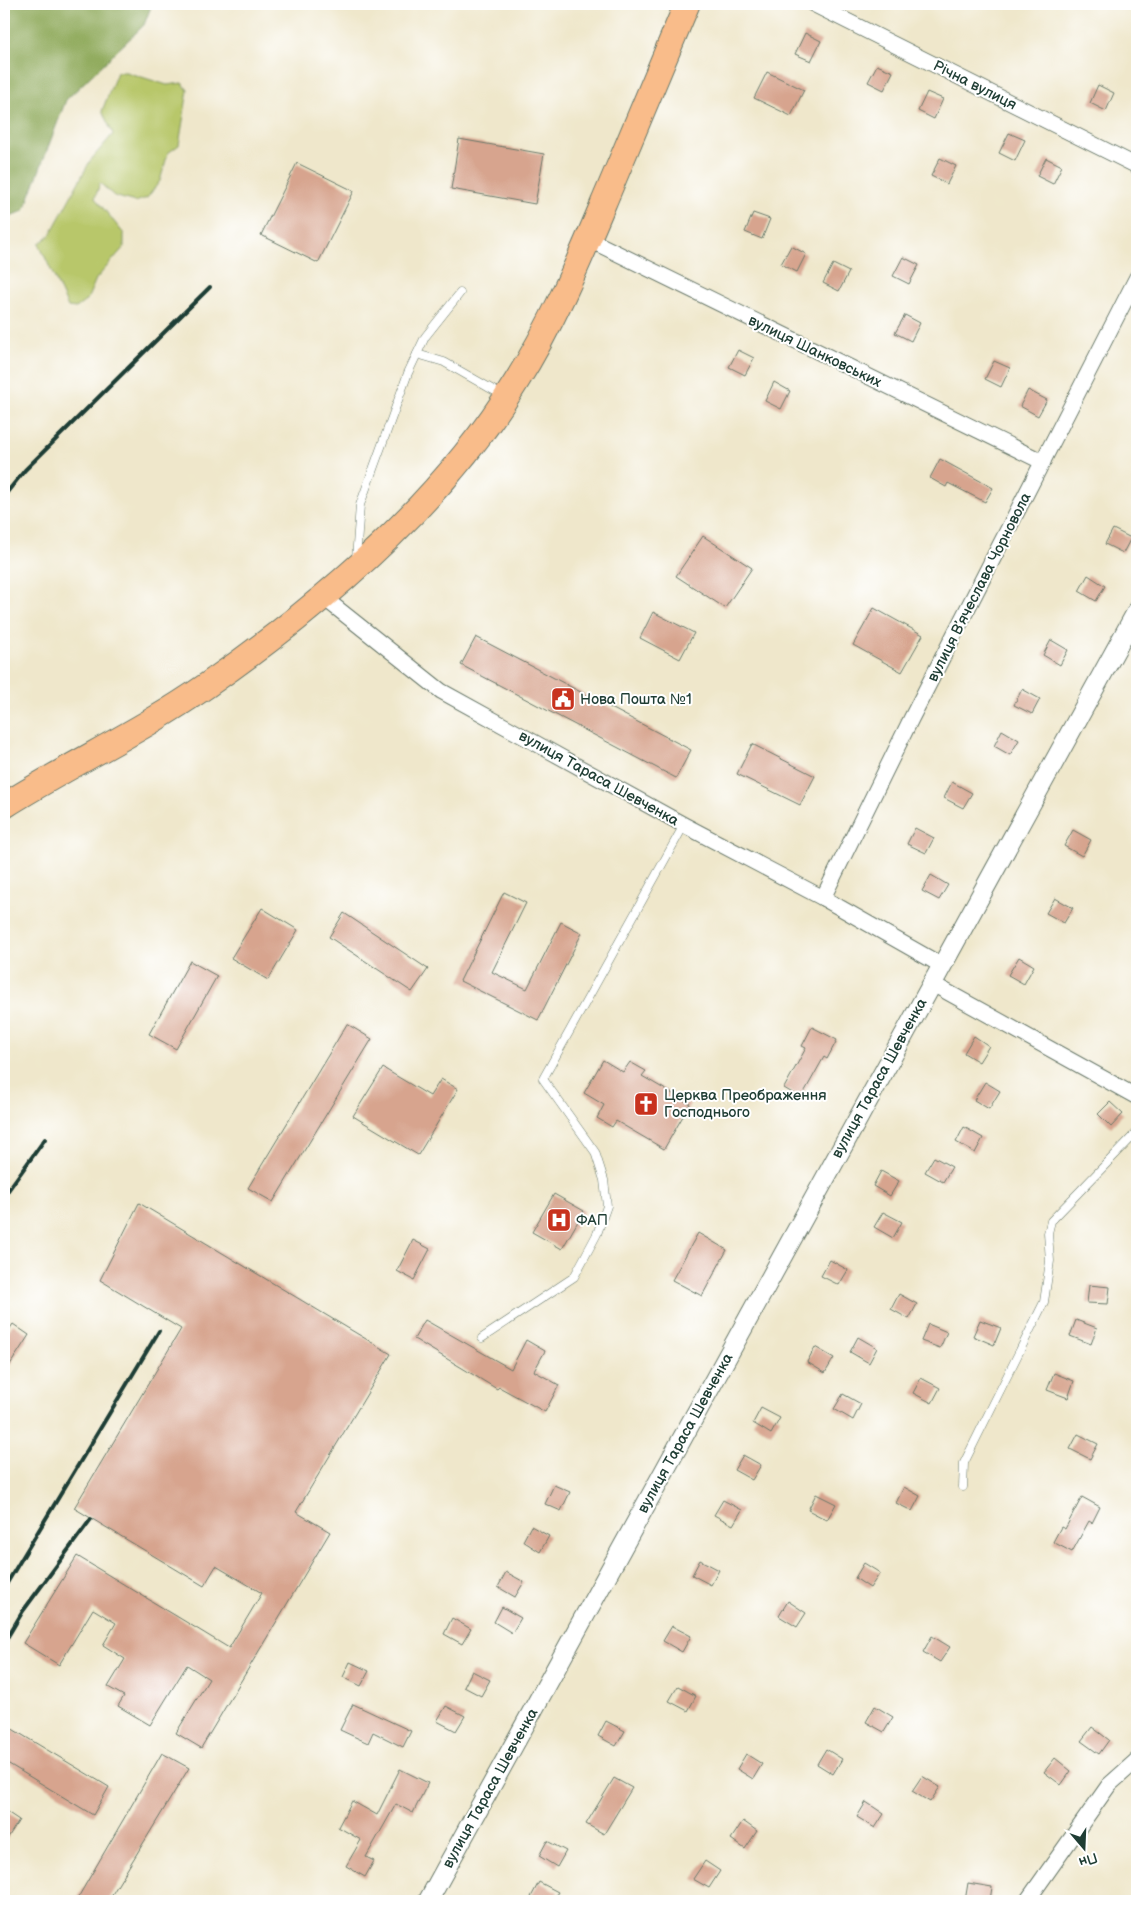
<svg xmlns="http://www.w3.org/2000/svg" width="1141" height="1905" font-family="'Balsamiq Sans',sans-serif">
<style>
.green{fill:#b8c76a;stroke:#6c824f}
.forest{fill:#92ac5e;stroke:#587449}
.building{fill:#d7a48e}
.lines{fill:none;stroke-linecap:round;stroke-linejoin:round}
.service-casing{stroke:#687869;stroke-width:9}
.minor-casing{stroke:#687869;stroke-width:17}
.tertiary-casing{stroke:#687869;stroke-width:21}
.trunk-casing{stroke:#687869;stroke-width:27}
.service{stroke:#fff;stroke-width:8}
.minor{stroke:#fff;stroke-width:15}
.tertiary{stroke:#fff;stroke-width:19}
.trunk{stroke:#f9bc8a;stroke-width:25}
.rail{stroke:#1f3d34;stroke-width:4}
.labels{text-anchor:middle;stroke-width:4;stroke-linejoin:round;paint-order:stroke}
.street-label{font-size:15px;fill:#1f3d34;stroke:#fff}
.poi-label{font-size:15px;fill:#1f3d34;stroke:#fff;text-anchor:start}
</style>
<rect width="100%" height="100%" fill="#fff"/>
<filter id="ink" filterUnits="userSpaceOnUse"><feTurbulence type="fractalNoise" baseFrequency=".02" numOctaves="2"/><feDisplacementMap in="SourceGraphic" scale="10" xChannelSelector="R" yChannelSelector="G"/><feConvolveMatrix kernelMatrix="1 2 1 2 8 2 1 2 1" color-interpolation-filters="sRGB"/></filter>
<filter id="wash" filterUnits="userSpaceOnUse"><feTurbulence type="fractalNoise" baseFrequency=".0096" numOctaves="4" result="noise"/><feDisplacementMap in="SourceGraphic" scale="20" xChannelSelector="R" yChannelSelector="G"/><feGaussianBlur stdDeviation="1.12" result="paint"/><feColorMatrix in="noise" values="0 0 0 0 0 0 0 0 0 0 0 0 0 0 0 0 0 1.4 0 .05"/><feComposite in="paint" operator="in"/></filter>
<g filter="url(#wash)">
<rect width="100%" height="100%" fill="#efe7cb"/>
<path class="green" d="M 117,72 L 126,72 L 167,85 L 182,83 L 188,90 L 179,145 L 168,153 L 160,181 L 147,198 L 135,202 L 114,196 L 100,183 L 95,198 L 124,234 L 124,247 L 96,279 L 87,300 L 76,308 L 68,307 L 39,244 L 50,235 L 90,161 L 113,134 L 102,111 Z"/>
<path class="forest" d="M 4,4 L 152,4 L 144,25 L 66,100 L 24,211 L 4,218 Z"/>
<g id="blocks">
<g class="building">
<path d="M 805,33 L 821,41 L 811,61 L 795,54 Z"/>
<path d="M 877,65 L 893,72 L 884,90 L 868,82 Z"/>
<path d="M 767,72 L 804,90 L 791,116 L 754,98 Z"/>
<path d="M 1098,85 L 1114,93 L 1106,111 L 1090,103 Z"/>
<path d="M 927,92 L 943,99 L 934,119 L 918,111 Z"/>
<path d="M 1009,133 L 1025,140 L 1015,161 L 999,153 Z"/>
<path d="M 459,139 L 544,154 L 535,204 L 451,189 Z"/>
<path d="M 940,158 L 956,166 L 947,184 L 931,176 Z"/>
<path d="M 1046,158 L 1062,166 L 1053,184 L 1037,176 Z"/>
<path d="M 297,163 L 354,191 L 318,263 L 261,235 Z"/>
<path d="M 753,213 L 770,219 L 762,239 L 745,232 Z"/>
<path d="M 791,246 L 806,254 L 797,272 L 781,264 Z"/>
<path d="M 903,257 L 919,265 L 909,284 L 893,276 Z"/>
<path d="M 833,264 L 849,272 L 839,291 L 823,283 Z"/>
<path d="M 905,315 L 920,323 L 911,341 L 895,333 Z"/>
<path d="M 738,350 L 754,358 L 745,375 L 729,367 Z"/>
<path d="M 994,361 L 1010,368 L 1001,387 L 985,379 Z"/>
<path d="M 774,382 L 790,391 L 781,409 L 765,401 Z"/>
<path d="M 1028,390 L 1047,400 L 1038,416 L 1020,406 Z"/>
<path d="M 940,459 L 993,488 L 985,502 L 948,483 L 946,487 L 930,478 Z"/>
<path d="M 1113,529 L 1131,538 L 1123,553 L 1105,544 Z"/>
<path d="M 703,536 L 752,568 L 725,608 L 676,576 Z"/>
<path d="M 1088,575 L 1105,586 L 1096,601 L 1079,591 Z"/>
<path d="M 874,608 L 923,635 L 902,672 L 853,645 Z"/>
<path d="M 653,612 L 694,633 L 680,659 L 640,638 Z"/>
<path d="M 476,637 L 691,750 L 676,778 L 461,665 Z"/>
<path d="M 1051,640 L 1068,650 L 1060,665 L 1043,655 Z"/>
<path d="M 1022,689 L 1040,699 L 1032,714 L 1014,705 Z"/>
<path d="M 1002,730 L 1019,740 L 1010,755 L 994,746 Z"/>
<path d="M 752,744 L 815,776 L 800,805 L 737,774 Z"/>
<path d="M 952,782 L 972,793 L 963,808 L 944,798 Z"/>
<path d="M 915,828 L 934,838 L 926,853 L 907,844 Z"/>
<path d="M 1073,830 L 1091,840 L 1082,856 L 1064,846 Z"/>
<path d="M 931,875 L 948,885 L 939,900 L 922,891 Z"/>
<path d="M 504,892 L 526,903 L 492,972 L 527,989 L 561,922 L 582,933 L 538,1020 L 460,981 Z"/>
<path d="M 1055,898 L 1073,908 L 1064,923 L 1046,913 Z"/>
<path d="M 262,908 L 298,930 L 268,980 L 231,958 Z"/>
<path d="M 344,913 L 428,969 L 412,992 L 329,937 Z"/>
<path d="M 1019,957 L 1034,966 L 1024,984 L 1008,975 Z"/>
<path d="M 190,961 L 217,976 L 176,1049 L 149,1034 Z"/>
<path d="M 347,1024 L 372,1039 L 273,1202 L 248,1188 Z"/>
<path d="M 812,1027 L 837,1040 L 827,1059 L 824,1057 L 801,1098 L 784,1088 L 806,1048 L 802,1046 Z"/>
<path d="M 974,1036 L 989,1046 L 979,1062 L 964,1053 Z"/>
<path d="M 603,1060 L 623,1072 L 630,1062 L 646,1071 L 642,1076 L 690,1104 L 664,1149 L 616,1121 L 612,1127 L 597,1118 L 604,1105 L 584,1093 Z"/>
<path d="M 383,1068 L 430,1096 L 441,1079 L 458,1089 L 418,1155 L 353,1116 Z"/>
<path d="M 985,1082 L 1000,1091 L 989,1109 L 974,1100 Z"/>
<path d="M 1110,1102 L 1123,1114 L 1111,1127 L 1098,1114 Z"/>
<path d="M 964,1127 L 983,1138 L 975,1153 L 956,1142 Z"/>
<path d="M 934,1157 L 952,1167 L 943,1182 L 925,1172 Z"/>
<path d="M 881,1171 L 899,1181 L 890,1196 L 873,1186 Z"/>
<path d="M 554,1194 L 584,1211 L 562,1249 L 532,1232 Z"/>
<path d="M 139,1203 L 391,1354 L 296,1512 L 330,1532 L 201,1748 L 176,1733 L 209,1679 L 187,1665 L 150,1725 L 118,1706 L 124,1696 L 108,1687 L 125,1659 L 103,1645 L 116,1623 L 93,1609 L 59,1665 L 23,1643 L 77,1556 L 229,1648 L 262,1593 L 216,1566 L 204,1586 L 74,1508 L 181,1329 L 100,1280 Z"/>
<path d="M 883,1212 L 902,1222 L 893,1238 L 874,1227 Z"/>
<path d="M 698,1233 L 727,1250 L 702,1296 L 672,1280 Z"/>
<path d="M 413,1240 L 430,1249 L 414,1280 L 397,1271 Z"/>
<path d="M 830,1260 L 848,1270 L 839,1285 L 821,1276 Z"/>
<path d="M 1089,1285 L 1110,1287 L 1108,1304 L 1087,1303 Z"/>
<path d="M 899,1294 L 917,1304 L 909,1319 L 891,1309 Z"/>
<path d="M 425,1320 L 511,1369 L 526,1340 L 545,1351 L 534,1371 L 559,1385 L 545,1412 L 499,1387 L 497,1389 L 414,1339 Z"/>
<path d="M 980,1320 L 1001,1328 L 994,1345 L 973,1336 Z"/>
<path d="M 1076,1320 L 1097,1328 L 1091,1344 L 1070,1336 Z"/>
<path d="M 13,1324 L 29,1335 L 4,1374 L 4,1337 Z"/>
<path d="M 928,1324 L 947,1332 L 940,1348 L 921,1341 Z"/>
<path d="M 858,1337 L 877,1348 L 869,1363 L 850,1352 Z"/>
<path d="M 815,1347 L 834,1358 L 825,1373 L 807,1362 Z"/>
<path d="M 1054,1373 L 1074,1381 L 1068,1398 L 1047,1390 Z"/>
<path d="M 921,1378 L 940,1388 L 932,1403 L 913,1393 Z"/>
<path d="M 843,1394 L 861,1404 L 853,1420 L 834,1409 Z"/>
<path d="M 761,1408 L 780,1418 L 771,1434 L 753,1423 Z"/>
<path d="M 1078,1434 L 1098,1444 L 1090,1459 L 1070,1449 Z"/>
<path d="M 743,1455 L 761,1465 L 752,1480 L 734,1470 Z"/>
<path d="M 554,1485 L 570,1492 L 561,1511 L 545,1504 Z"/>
<path d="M 904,1487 L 920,1496 L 912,1511 L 896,1503 Z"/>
<path d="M 816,1494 L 836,1504 L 827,1520 L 808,1510 Z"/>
<path d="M 1082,1497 L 1100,1507 L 1092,1523 L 1089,1521 L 1072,1552 L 1053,1542 L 1061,1527 L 1065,1529 Z"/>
<path d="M 723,1500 L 742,1510 L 733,1525 L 714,1515 Z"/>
<path d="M 531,1526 L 549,1536 L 540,1552 L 523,1541 Z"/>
<path d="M 700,1560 L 719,1570 L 711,1585 L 692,1575 Z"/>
<path d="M 864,1563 L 880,1573 L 870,1588 L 855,1578 Z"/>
<path d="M 506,1572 L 524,1582 L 515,1597 L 498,1587 Z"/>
<path d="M 788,1601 L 806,1613 L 797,1627 L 779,1616 Z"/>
<path d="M 502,1607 L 521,1618 L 512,1633 L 494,1622 Z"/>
<path d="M 452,1618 L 471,1629 L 462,1644 L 444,1634 Z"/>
<path d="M 672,1626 L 691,1636 L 682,1652 L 663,1641 Z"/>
<path d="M 932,1636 L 950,1647 L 940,1662 L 923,1652 Z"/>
<path d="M 350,1662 L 369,1671 L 361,1686 L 343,1677 Z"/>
<path d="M 472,1671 L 490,1680 L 481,1696 L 464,1687 Z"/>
<path d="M 678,1686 L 696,1696 L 688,1711 L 669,1701 Z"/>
<path d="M 353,1704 L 411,1731 L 403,1747 L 373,1732 L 368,1743 L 340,1730 Z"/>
<path d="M 446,1706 L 465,1716 L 456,1731 L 437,1721 Z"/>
<path d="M 875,1706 L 893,1717 L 884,1732 L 866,1722 Z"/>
<path d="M 606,1721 L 625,1731 L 616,1746 L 598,1736 Z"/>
<path d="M 4,1724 L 109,1787 L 93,1815 L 4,1761 Z"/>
<path d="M 1092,1727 L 1109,1740 L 1099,1754 L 1081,1741 Z"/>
<path d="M 826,1749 L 842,1759 L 833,1774 L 817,1764 Z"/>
<path d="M 162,1753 L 189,1768 L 108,1901 L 76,1901 Z"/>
<path d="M 746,1754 L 762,1764 L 753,1779 L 737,1769 Z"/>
<path d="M 1055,1758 L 1071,1771 L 1061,1785 L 1044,1772 Z"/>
<path d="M 400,1769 L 428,1783 L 413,1813 L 396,1804 L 366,1857 L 374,1861 L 365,1877 L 346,1866 L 361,1840 L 338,1827 L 352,1801 L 377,1815 Z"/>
<path d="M 922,1776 L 940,1787 L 930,1802 L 912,1791 Z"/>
<path d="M 614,1778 L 632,1788 L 604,1834 L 586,1824 Z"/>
<path d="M 866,1802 L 884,1814 L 875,1828 L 857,1817 Z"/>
<path d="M 4,1810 L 19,1820 L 4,1844 Z"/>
<path d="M 743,1821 L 757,1831 L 745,1849 L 731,1839 Z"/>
<path d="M 547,1841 L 566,1851 L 557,1867 L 539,1856 Z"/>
<path d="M 705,1861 L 720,1871 L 709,1888 L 693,1879 Z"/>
<path d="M 539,1882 L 558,1892 L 553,1901 L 538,1901 L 531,1897 Z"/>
<path d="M 968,1883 L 992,1887 L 990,1901 L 965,1901 Z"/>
</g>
</g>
</g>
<g filter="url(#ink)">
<use href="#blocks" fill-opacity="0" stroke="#687869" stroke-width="1"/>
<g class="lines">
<defs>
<g id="service">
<path d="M 417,354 L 444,362 L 502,395"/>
<path d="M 356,559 L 360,505 L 408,373 L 425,337 L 460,293"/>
<path d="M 482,1338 L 574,1277 L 597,1234 L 607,1206 L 604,1180 L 595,1152 L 543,1079 L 684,825"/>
<path d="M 963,1487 L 964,1463 L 1044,1302 L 1050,1261 L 1048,1233 L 1051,1221 L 1137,1132"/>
</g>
<g id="minor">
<path d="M 813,4 L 1137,166"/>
<path d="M 588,239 L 1043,462"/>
<path d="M 323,597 L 441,691 L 684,825 L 823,898 L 941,965"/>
<path d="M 823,898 L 911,719 L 1137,277"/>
<path d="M 931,983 L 1137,1097"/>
<path d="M 1027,1901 L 1109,1785 L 1137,1760"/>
</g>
<path id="tertiary" d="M 428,1901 L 1137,611"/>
<path id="trunk" d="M 4,806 C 70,764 142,731 206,686 C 321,606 442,503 516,382 C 554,322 581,256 609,190 C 635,128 661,66 687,4"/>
</defs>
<use href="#service" class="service-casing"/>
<use href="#minor" class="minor-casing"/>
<use href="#tertiary" class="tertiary-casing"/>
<use href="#trunk" class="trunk-casing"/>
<use href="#service" class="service"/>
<use href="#minor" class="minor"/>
<use href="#tertiary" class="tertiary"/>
<use href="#trunk" class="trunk"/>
<g class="rail">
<path d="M 4,496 L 25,470 L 210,287"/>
<path d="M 4,1196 L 45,1139"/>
<path d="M 4,1588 L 159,1331"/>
<path d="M 4,1643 L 23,1611 L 91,1519"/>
</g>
</g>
</g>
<defs>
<symbol id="civic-square" viewBox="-11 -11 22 22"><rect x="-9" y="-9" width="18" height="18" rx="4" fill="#c8321e" stroke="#fff"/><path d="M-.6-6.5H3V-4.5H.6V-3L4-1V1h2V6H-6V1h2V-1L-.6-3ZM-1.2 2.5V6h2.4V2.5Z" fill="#fff"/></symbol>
<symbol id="church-square" viewBox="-11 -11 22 22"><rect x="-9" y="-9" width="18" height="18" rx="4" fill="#c8321e" stroke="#fff"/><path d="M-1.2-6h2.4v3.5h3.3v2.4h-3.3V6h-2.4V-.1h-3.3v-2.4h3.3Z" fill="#fff"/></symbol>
<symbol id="hospital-square" viewBox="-11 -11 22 22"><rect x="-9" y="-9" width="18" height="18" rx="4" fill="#c8321e" stroke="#fff"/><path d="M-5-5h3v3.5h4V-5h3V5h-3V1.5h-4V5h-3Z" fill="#fff"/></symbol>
</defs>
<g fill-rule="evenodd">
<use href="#civic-square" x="549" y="685" width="28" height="28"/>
<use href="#church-square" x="632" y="1090" width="28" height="28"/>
<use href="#hospital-square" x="545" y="1206" width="28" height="28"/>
</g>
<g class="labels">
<g class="street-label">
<text transform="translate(975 85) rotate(27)" y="5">Річна вулиця</text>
<text transform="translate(815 351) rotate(26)" y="5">вулиця Шанковських</text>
<text transform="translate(979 587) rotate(-63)" y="5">вулиця Вʼячеслава Чорновола</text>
<text transform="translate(599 778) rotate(29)" y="5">вулиця Тараса Шевченка</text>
<text transform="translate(879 1078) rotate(-61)" y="5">вулиця Тараса Шевченка</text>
<text transform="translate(685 1433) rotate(-61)" y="5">вулиця Тараса Шевченка</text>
<text transform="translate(490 1788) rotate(-61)" y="5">вулиця Тараса Шевченка</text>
</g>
<g class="poi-label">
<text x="580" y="704">Нова Пошта №1</text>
<text x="664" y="1100">Церква Преображення<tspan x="664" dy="17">Господнього</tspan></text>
<text x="576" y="1225">ФАП</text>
</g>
</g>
<rect width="1141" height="1905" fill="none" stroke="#fff" stroke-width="20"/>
<g transform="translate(1084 1848) rotate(161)" stroke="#ffffff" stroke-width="4" paint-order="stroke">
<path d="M0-4L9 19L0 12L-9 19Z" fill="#1f3d34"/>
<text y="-8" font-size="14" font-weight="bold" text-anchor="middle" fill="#1f3d34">Пн</text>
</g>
</svg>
